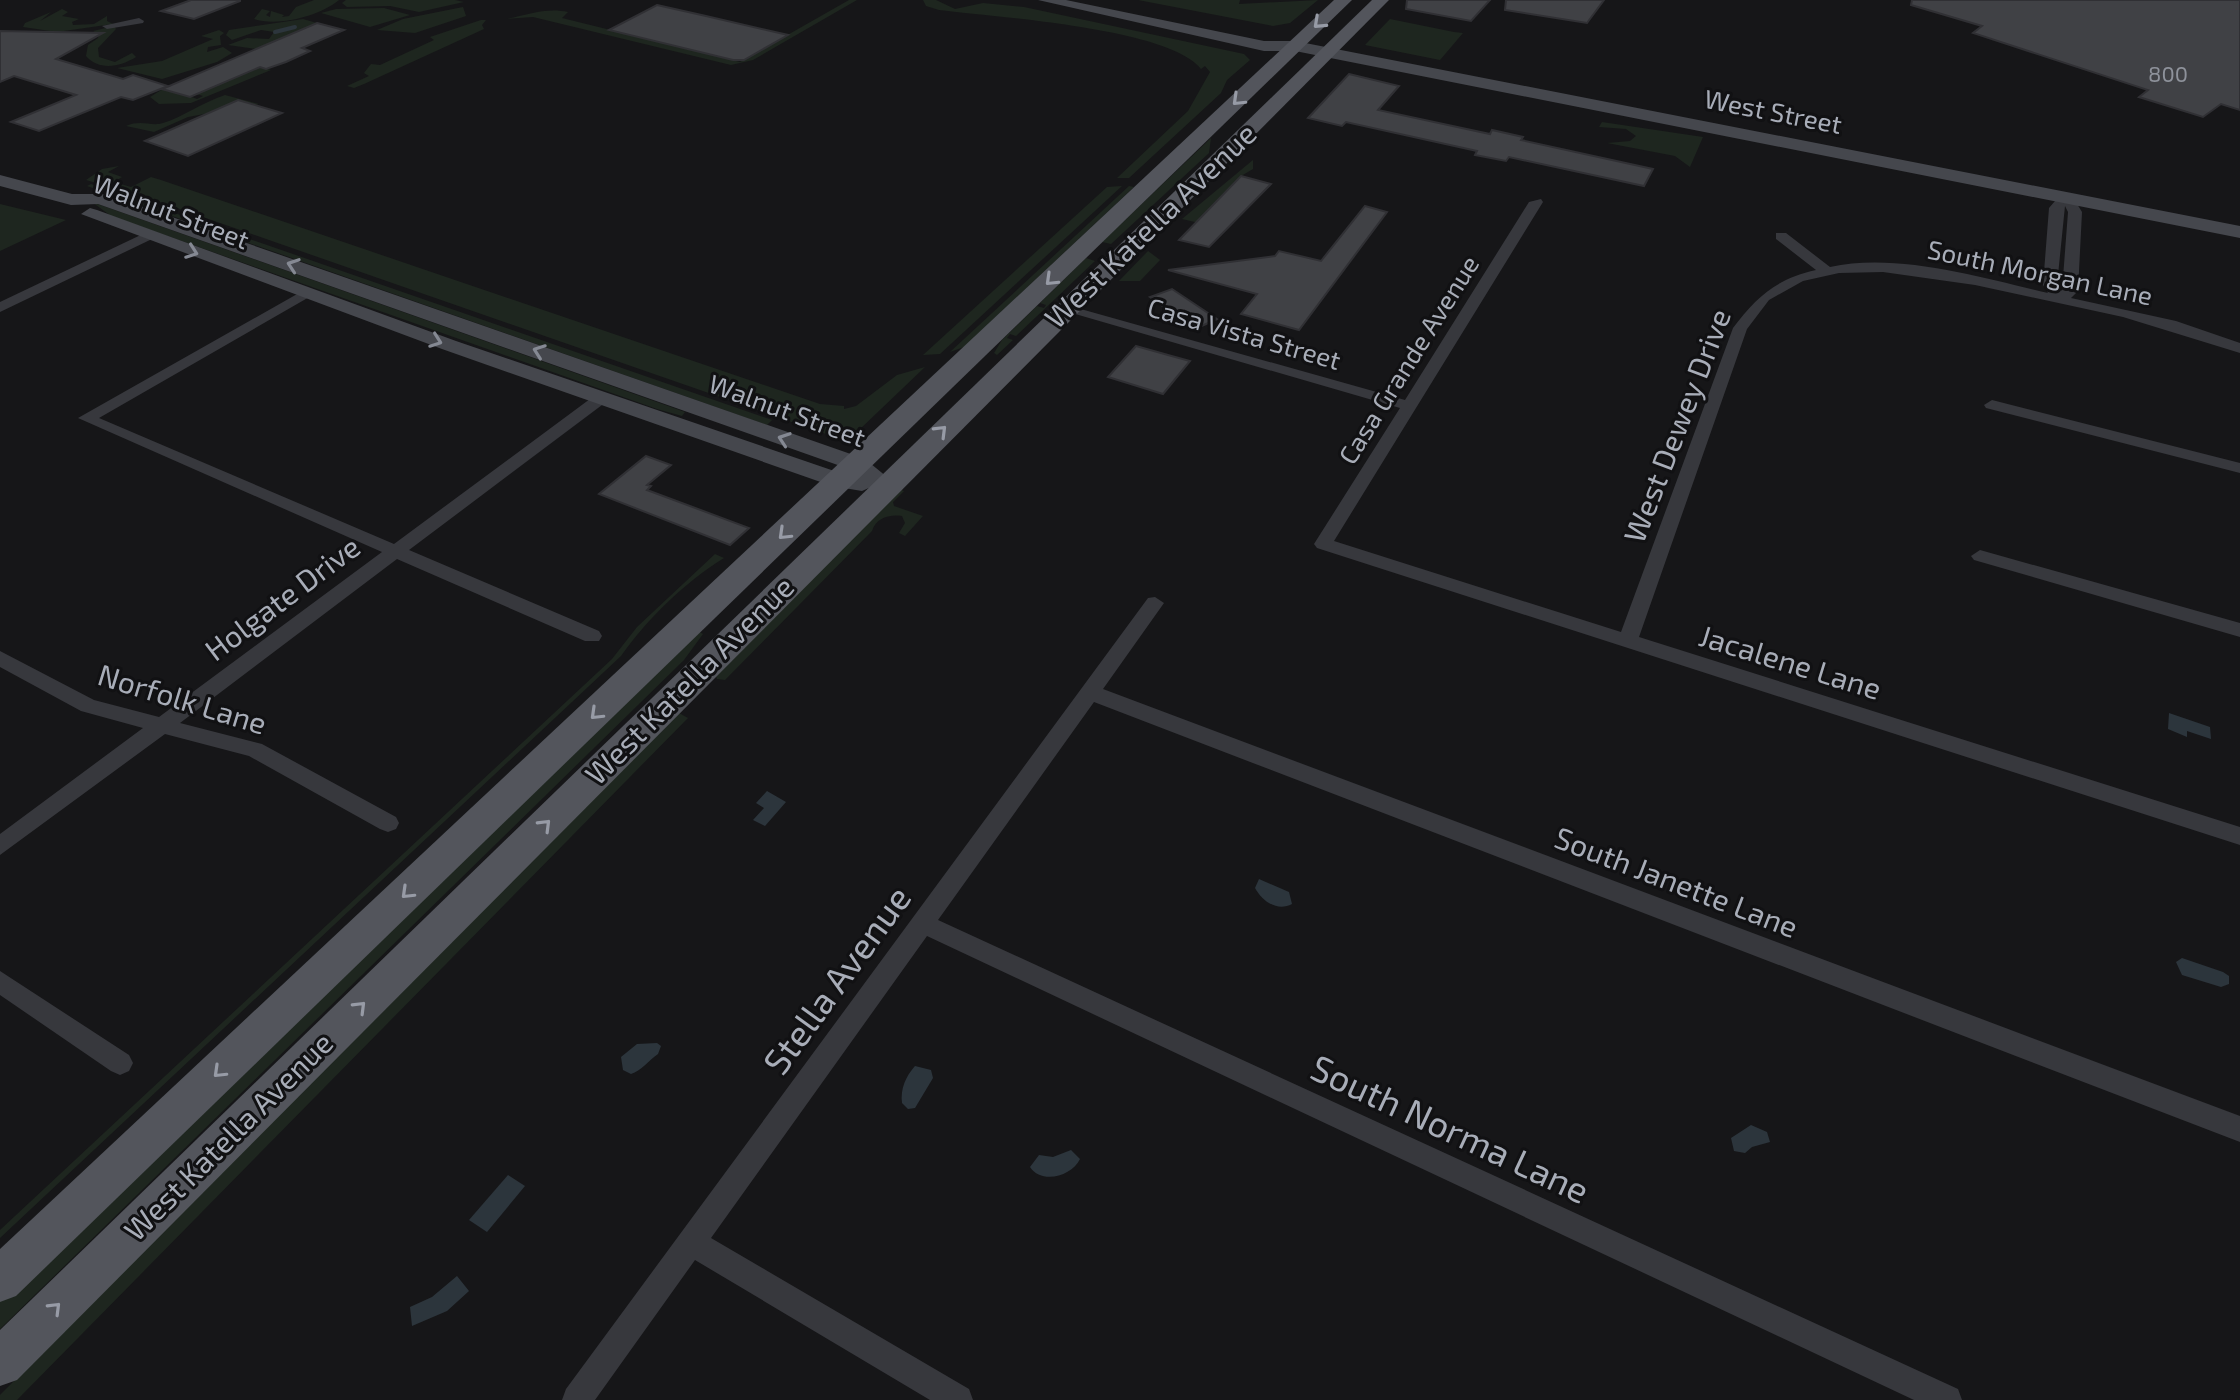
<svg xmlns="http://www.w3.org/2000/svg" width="2240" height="1400" font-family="'Exo 2',sans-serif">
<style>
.green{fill:#1e261f}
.water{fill:#2c353c}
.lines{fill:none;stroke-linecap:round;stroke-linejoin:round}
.stream{stroke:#2c353c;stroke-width:4}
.building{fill:#404145;stroke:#303034;stroke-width:2}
.street{fill:#37383d;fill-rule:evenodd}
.secondary{fill:#45474d;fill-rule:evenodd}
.primary{fill:#53555c;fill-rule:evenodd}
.oneway{stroke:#979ba6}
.oneway2{stroke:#858993}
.labels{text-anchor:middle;stroke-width:6;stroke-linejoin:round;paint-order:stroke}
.far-number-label{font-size:22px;fill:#8e929b}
.far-street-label{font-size:26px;fill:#a8adb8;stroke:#111113}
.street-label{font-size:30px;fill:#a8adb8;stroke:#111113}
.near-street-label{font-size:36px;fill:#a8adb8;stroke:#111113}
</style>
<rect width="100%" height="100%" fill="#161618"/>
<g class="green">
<path d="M 314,0 L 339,0 C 320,16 278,27 254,19 L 262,9 L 270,11 L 266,15 L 270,17 L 271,11 L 284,15 L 282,17 L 289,16 L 296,7 Z"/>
<path d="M 346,0 L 455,0 L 464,2 L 419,12 L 390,6 L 347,7 L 342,3 Z"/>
<path d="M 849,0 L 857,0 L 753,60 L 731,65 L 533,17 L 506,19 C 527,15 546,7 568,12 L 562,18 L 740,62 Z"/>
<path d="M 923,0 L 936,0 L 955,9 L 983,3 L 1024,7 L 1244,54 L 1250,60 L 1227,80 L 1221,93 L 1129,178 L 1117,178 L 1188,111 L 1210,72 L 1205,66 L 1201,69 C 1170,28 994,17 939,10 L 926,6 Z"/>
<path d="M 1138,0 L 1240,0 L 1239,4 L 1318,0 L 1290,23 L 1273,26 Z"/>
<path d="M 463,7 L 466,16 L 415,33 L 377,30 L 403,19 Z"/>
<path d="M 384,8 L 410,15 L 370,27 L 321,13 L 336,9 Z"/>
<path d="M 62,9 L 68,12 L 62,16 L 79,19 L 72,22 L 73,25 L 94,24 L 107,16 L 107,21 L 113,24 L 57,32 L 23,27 L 25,23 L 51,12 L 40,21 Z"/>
<path d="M 303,19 L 317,23 L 256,49 L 228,45 L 247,38 L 269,39 L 274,32 L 261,30 L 232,40 L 226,35 L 229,30 Z"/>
<path d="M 1390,19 L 1454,32 L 1463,33 L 1440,60 L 1365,45 Z"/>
<path d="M 481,20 L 486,20 L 482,25 L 484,29 L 364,84 L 354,88 L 347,86 L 369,76 L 364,73 L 371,64 L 380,65 L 434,40 L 430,37 Z"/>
<path d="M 114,26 L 116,29 L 98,48 L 99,57 L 115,62 L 132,53 L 136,57 C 120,67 99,71 86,56 L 88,45 L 98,38 L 99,34 L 93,31 Z"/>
<path d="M 219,30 L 224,33 L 220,36 L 221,45 L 208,47 L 207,52 L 223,47 L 232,53 L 217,62 L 162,79 L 117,68 L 162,61 L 213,39 L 201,36 Z"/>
<path d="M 260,67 L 271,70 L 191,103 L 159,104 L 150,97 L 166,87 L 197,99 L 203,96 L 196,94 Z"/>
<path d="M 225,95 L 259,104 L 188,117 L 154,132 L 126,126 C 142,119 151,127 163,123 C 183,117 201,103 225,95 Z"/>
<path d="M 1602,122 L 1703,137 L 1690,167 L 1675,156 L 1607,143 L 1630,141 L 1636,136 L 1626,129 L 1599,127 Z"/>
<path d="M 1211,138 L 1209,153 L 1111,244 L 1102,242 Z"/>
<path d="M 1253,160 L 1253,169 L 1241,176 L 1199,223 L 1182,219 Z"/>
<path d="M 119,166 L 108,172 L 122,177 L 114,182 L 131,187 L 151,177 L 161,180 L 820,404 L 844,406 L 844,409 L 856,406 L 897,375 L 925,367 L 858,431 L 832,436 L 151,199 L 86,180 L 102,169 Z"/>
<path d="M 91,184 L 772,420 L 767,425 L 87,186 Z"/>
<path d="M 1122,186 L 940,354 L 923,355 L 1107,187 Z"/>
<path d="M 1129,186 L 1134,187 L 964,347 L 950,352 Z"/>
<path d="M 92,202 L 685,412 L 682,416 L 657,409 L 111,216 Z"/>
<path d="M 0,204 L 66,220 L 0,251 Z"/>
<path d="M 1148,251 L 1160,260 L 1140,281 L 1119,281 Z"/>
<path d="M 1086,258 L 1095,261 L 1016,336 L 1010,334 L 1007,338 L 1013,340 L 997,355 L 994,353 L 1002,340 L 1037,306 L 1044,308 L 1046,305 L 1040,303 Z"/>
<path d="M 899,489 L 904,491 L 893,502 L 894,506 L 923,516 L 905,536 L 899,533 L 905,523 L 902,516 C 889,514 876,518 872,531 L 725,680 L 717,679 L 716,676 Z"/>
<path d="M 715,554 L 724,558 C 684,583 648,618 621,656 L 0,1238 L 0,1230 L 612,659 L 637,627 Z"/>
<path d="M 698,631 L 703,634 L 684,660 L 0,1329 L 0,1301 Z"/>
<path d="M 679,713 L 688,718 L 17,1400 L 0,1400 L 0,1395 Z"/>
</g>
<g class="water">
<path d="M 2169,713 L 2210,727 L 2211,739 L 2187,731 L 2187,737 L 2168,729 Z"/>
<path d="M 767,791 L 786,802 L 765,826 L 753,820 L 764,808 L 756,803 Z"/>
<path d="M 1259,879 L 1289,892 L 1292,904 C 1277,912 1262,901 1255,888 Z"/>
<path d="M 2182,958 L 2223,972 L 2229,976 L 2229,984 L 2221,987 L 2182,975 L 2176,962 Z"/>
<path d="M 657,1043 L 661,1046 L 658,1054 C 649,1060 641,1071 631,1074 L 623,1070 L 621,1057 L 637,1044 Z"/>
<path d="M 915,1066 L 931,1070 L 933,1078 L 915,1108 L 908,1109 L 902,1103 C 900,1089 906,1076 915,1066 Z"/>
<path d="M 1751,1125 L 1767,1132 L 1770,1142 L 1752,1147 L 1745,1153 L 1734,1151 L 1731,1138 Z"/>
<path d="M 1071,1150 L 1080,1159 C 1072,1176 1042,1185 1030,1167 L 1039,1155 L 1053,1157 Z"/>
<path d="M 508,1175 L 525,1186 L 487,1232 L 469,1220 Z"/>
<path d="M 457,1276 L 469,1291 L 447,1311 L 412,1326 L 410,1307 L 432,1297 Z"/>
</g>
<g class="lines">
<path class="stream" d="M 275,32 L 295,27"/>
</g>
<g class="building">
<path d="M 191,0 L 240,0 L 240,1 L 194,19 L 161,11 Z"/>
<path d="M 1407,0 L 1490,0 L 1471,21 L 1406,9 Z"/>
<path d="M 1506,0 L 1604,0 L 1587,23 L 1505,10 Z"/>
<path d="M 1912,0 L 2240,0 L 2240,110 L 2221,104 L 2203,117 L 2139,97 L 2148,90 L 1973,33 L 1982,26 L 1911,5 Z"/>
<path d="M 657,5 L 706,16 L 788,35 L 744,60 L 733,60 L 609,30 Z"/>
<path d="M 317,23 L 344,30 L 302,48 L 310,51 L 286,62 L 266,69 L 260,67 L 190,97 L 162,89 Z"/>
<path d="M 0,31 L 103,33 L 56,59 L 123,79 L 133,75 L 168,86 L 133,100 L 121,97 L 39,131 L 11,122 L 76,95 L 14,76 L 0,82 Z"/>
<path d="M 1349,74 L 1399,86 L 1378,110 L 1490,134 L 1492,130 L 1523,137 L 1521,140 L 1653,169 L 1644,186 L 1509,157 L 1506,161 L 1475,155 L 1477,151 L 1346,122 L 1342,126 L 1308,118 Z"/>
<path d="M 238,100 L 282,113 L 188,156 L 145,141 Z"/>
<path d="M 1241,176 L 1271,184 L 1209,247 L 1179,240 Z"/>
<path d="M 1365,206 L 1387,212 L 1299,330 L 1241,314 L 1257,294 L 1168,270 L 1275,256 L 1279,251 L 1321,261 Z"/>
<path d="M 1172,289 L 1217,319 L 1195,329 L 1150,297 Z"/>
<path d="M 1136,346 L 1168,355 L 1190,361 L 1163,394 L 1108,377 Z"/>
<path d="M 646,456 L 671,465 L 647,485 L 651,486 L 647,490 L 749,528 L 730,545 L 599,494 Z"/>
</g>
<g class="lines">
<g class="street">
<path d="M 139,18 L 144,21 L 143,23 L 107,29 L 102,26 Z"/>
<path d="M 2061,194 L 2071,194 L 2082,212 L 2078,291 L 2071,298 L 2176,321 L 2240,343 L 2240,353 L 2123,317 L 1975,285 L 1883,272 L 1839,273 L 1803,281 L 1769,300 L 1747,329 L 1639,637 L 2240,827 L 2240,845 L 1317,548 L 1314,544 L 1400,408 L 1058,309 L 1070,306 L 1405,400 L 1529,202 L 1541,199 L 1543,202 L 1334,541 L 1621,632 L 1733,328 C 1756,297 1778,278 1816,270 L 1776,239 L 1776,233 L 1786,233 L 1830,267 C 1897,252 1983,278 2048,293 L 2043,285 L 2049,208 ZM 2065,206 L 2068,212 L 2062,291 L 2057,285 Z"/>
<path d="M 147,232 L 152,233 L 152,239 L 0,312 L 0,302 Z"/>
<path d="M 306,289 L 311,290 L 311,296 L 99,418 L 394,544 L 594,396 L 606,396 L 606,402 L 409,550 L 599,631 L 602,636 L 599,641 L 585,641 L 397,559 L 180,723 L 262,744 L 396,817 L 399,823 L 396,829 L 388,832 L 380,829 L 249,756 L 165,734 L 0,855 L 0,834 L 143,728 L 81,711 L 0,667 L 0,651 L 94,700 L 159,717 L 382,552 L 78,418 Z"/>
<path d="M 1992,400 L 2240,463 L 2240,473 L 1986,408 L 1984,405 Z"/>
<path d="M 1980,550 L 2240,623 L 2240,637 L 1974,560 L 1971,556 Z"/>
<path d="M 1155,597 L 1164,603 L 1103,689 L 2240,1116 L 2240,1142 L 1094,702 L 938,920 L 1958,1389 L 1962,1400 L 1914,1400 L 927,936 L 711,1238 L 969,1389 L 973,1400 L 930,1400 L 695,1260 L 595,1400 L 562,1400 L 566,1389 L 1148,598 Z"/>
<path d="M 0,971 L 129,1055 L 133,1063 L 129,1071 L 120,1075 L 111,1071 L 0,995 Z"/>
</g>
<g class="secondary">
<path d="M 1038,0 L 1066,0 L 1264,41 L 1295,41 L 2240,226 L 2240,238 L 1295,51 L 1264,51 Z"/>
<path d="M 0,175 L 72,194 L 106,194 L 865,459 L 898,486 L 886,494 L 871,487 L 862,491 L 832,486 L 442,349 L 81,214 L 90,208 L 97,210 L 456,341 L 843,474 L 856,475 L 849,469 L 98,204 L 71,205 L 0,186 Z"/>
</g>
<g class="primary">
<path d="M 1334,0 L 1352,0 L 16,1296 L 0,1302 L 0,1249 Z"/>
<path d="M 1372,0 L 1389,0 L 17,1380 L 0,1386 L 0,1330 Z"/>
</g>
</g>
<defs><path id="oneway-chevron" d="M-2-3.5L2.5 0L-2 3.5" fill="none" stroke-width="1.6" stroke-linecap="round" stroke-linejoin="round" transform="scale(2)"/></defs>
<g class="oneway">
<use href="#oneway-chevron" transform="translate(1319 23) rotate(137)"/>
<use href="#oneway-chevron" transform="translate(1238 100) rotate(136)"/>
<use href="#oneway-chevron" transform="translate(1051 280) rotate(136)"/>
<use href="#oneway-chevron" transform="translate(941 431) rotate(-45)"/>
<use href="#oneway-chevron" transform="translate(784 534) rotate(136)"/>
<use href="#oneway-chevron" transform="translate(596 714) rotate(136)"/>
<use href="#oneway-chevron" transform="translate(545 825) rotate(-45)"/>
<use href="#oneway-chevron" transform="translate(407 893) rotate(136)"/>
<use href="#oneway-chevron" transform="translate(360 1007) rotate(-45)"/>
<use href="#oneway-chevron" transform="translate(219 1072) rotate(136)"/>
<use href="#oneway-chevron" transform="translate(55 1308) rotate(-45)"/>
</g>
<g class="oneway2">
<use href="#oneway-chevron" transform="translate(192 252) rotate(20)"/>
<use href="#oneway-chevron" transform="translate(293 265) rotate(-161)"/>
<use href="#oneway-chevron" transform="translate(436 341) rotate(20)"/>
<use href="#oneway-chevron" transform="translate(539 351) rotate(-160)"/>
<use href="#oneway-chevron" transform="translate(784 439) rotate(-161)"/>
</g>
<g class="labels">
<g class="far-number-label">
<text x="2168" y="82">800</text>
</g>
<g class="far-street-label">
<text transform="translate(1773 112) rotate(11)" y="9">West Street</text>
<text transform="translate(171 212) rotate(21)" y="9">Walnut Street</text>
<text transform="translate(2040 273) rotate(12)" y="9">South Morgan Lane</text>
<text transform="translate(1244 334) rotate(16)" y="9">Casa Vista Street</text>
<text transform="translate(1409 360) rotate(-58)" y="9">Casa Grande Avenue</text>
<text transform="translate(787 411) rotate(20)" y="9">Walnut Street</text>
</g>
<g class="street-label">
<text transform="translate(1151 226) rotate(-44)" y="10">West Katella Avenue</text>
<text transform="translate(1678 426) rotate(-69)" y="10">West Dewey Drive</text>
<text transform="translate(283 599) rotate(-37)" y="10">Holgate Drive</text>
<text transform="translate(1790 663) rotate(17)" y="10">Jacalene Lane</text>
<text transform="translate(690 681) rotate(-45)" y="10">West Katella Avenue</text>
<text transform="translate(182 700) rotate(17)" y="10">Norfolk Lane</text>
<text transform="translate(1676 883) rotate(21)" y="10">South Janette Lane</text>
<text transform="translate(229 1137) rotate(-45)" y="10">West Katella Avenue</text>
</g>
<g class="near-street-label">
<text transform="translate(837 980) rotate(-54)" y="13">Stella Avenue</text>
<text transform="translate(1450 1129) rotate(25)" y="13">South Norma Lane</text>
</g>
</g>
</svg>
